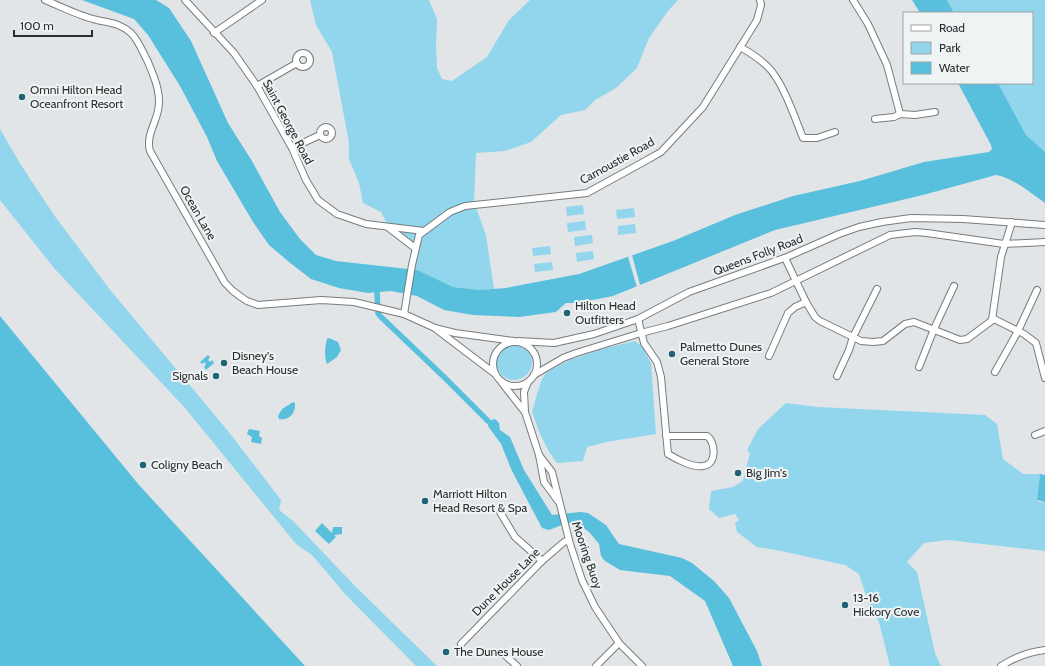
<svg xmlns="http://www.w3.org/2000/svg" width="1045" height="666" font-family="Cabin,sans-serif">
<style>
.green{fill:#91d6ec}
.water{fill:#58bfdc}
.pier{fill:#e1e5e7}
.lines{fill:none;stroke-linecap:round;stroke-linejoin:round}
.canal{stroke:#58bfdc;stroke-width:5.5}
.street-casing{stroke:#787c7d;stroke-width:8}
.street{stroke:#fff;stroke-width:6}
.poi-dot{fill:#1f6375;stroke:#eef3f4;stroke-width:1.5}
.labels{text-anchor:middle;stroke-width:4;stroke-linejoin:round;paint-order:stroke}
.poi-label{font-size:12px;fill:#2b2d2e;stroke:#eef3f4;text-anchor:start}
.street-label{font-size:12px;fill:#2b2d2e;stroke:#eef3f4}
</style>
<rect width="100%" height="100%" fill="#e1e5e7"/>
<g class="green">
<path d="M 310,0 L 429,0 L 437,19 L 436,46 L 437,68 L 442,79 L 452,81 L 487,57 L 509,20 L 530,0 L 678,0 L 668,11 L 649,38 L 637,68 L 616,88 L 595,100 L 585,110 L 561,115 L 531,142 L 505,151 L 476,153 L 474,202 L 486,235 L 494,289 L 480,290 L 453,287 L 415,270 L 418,254 L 402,240 L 392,234 L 381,212 L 363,203 L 359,183 L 349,159 L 349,143 L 332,52 L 316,25 Z"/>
<path d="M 947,0 L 1045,0 L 1045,152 L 1026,135 L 998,83 L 1032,83 L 1032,13 L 954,13 Z"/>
<path d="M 0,129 L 21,165 L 54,215 L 111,291 L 228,431 L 281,500 L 279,510 L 293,521 L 357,588 L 437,666 L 416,666 L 345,594 L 312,555 L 296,544 L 185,408 L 54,268 L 0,200 Z"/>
<path d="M 583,205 L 584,214 L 567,216 L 566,207 Z"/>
<path d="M 634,208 L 635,217 L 617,219 L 616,210 Z"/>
<path d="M 585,221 L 586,230 L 568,232 L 567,223 Z"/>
<path d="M 635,224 L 636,233 L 618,235 L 618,226 Z"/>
<path d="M 592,235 L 593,243 L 575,246 L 574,237 Z"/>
<path d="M 550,246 L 551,254 L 533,256 L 532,248 Z"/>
<path d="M 593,251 L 594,259 L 577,262 L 576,253 Z"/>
<path d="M 552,262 L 553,270 L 535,272 L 534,264 Z"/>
<path d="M 635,341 L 642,346 L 651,363 L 656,434 L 606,442 L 587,447 L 583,461 L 557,463 L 548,450 L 540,434 L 532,412 L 537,394 L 542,379 L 547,372 L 569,360 L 602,349 Z"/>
<circle cx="514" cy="362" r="18"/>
<path d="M 786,403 L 818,407 L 985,415 L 997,424 L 1003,459 L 1023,474 L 1040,474 L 1037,500 L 1039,502 L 1045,502 L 1045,551 L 948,540 L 924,543 L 907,562 L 917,572 L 935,653 L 941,666 L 890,666 L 879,622 L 870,608 L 859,574 L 845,565 L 781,551 L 757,547 L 737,532 L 735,523 L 739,520 L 735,514 L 719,518 L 709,509 L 711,491 L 733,487 L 743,481 L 750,453 L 747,450 L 758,429 Z"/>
</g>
<g class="water">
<path d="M 82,0 L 156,0 L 169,8 L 191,41 L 228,123 L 252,161 L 280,212 L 300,239 L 316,255 L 336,261 L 417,270 L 453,287 L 480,290 L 506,288 L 579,274 L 673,241 L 735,215 L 793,196 L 860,181 L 924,162 L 989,152 L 992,149 L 991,145 L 958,83 L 998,83 L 1026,135 L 1045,152 L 1045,203 C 1030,193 1014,178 996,175 L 923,195 L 775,230 L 613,296 L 578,303 L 566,303 L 556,312 L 519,317 L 473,315 L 444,310 L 417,296 L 391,291 L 368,293 L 339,288 L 311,279 L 289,262 L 269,245 L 253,222 L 217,161 L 207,137 L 180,86 L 148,35 L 134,19 Z"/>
<path d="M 912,0 L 947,0 L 954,13 L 920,13 Z"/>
<path d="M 0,316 L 139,485 L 305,666 L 0,666 Z"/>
<path d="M 329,338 L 338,342 L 341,350 L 337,357 L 327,364 C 324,357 325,346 327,339 Z"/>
<path d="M 208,355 L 210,357 L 208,360 L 210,362 L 212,360 L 214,363 L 206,370 L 204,367 L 206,364 L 204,362 L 202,364 L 200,362 Z"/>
<path d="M 293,402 L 295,403 C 296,413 289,421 279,419 L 278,416 L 282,409 Z"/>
<path d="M 495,419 L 499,423 L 500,430 L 510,437 L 524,470 L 552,515 L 580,512 L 588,513 L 606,525 L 619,544 L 682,558 L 692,563 L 714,581 L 729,598 L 757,651 L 762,666 L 733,666 L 705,601 L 670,576 L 620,570 L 605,561 L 601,556 L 599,544 L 590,533 L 579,524 L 567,523 L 549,530 L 542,528 L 512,471 L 501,444 L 488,426 L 488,421 Z"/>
<path d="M 249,429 L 260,431 L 259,436 L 262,438 L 261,444 L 251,442 L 252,437 L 247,434 Z"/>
<path d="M 1040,474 L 1045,475 L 1045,502 L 1037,500 Z"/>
<path d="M 322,523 L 332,533 L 333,527 L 342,527 L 342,534 L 334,535 L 336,537 L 329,544 L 315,531 Z"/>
</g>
<path class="pier" d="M 632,255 L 640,285 L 637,287 L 628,257 Z"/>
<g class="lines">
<path class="canal" d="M 377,292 L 378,313 L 380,316 L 444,377 L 488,421"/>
<defs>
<g id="street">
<path d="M 45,0 C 62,7 79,16 97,20 C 110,23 120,23 131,33 C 139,41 143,53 148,62 C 153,74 159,88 159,101 C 160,119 145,133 150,151 L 225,283 L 233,291 L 241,297 L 247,301 L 258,305 L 321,300 L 354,302 L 404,314 L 435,328 L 455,333 L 514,341"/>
<path d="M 185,0 L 234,53 L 257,86 L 292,148 L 306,180 L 318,200 L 337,214 L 366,224 L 424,231"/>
<path d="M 853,0 L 868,24 L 887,65 L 900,114"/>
<path d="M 214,33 L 262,0"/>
<path d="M 740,47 C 751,53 760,59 768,67 C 783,82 795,118 803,138 L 817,138 L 835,132"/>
<circle cx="303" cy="60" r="7"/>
<path d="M 257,86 L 297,63"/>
<path d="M 875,119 L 894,117 L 900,114 L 915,115 L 935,112"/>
<circle cx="326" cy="133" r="6"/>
<path d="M 292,148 L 320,135"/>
<path d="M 389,228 L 415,248"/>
<path d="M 785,258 L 806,302 L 815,317 L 820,321 L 853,337 L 861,341 L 873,342 L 883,341 L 905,324 L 914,322 L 960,340 L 967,339 L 994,319 L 1024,334 L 1036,343 L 1045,378"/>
<path d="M 404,314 L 412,265 L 419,235 L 450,212 L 465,206 L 587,193 L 647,160 L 661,152 L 703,107 L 757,20 L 761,5 L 760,0"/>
<path d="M 638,319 L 644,343 L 657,362 L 661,377 L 668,454 C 676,459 693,468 703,466 C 717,465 716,442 707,436 L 666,436"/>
<path d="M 992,320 L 1001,257 L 1012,222"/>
<path d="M 436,329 L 494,373"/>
<path d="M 518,341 L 554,343 L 594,334 L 638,319 L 689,292 L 787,257 L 839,234 L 859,227 L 882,222 L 911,218 L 963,219 L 1045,225"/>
<circle cx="515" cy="364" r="22"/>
<path d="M 769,356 L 788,313 L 795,307 L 806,302"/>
<path d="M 919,367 L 934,329 L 954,286"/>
<path d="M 995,372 L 1018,331 L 1037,290"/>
<path d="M 534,375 L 563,358 L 576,353 L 641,333 L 668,326 L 771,293 L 890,235 L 915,232 L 927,233 L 1004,244 L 1045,242"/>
<path d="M 837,376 L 849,350 L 853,337 L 877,289"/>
<path d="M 528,382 L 524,392 L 525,412 L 539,455 L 544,482 L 558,501"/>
<path d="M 502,383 L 524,411"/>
<path d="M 1035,435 L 1045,431"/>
<path d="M 539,455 L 552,472 L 570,544 L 582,580 L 595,607 L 619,643 L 642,666"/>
<path d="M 500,512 L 515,537 L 542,561"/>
<path d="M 461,644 L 542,561 L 564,542 L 569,540"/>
<path d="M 506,656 L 517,666"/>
<path d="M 596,666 L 619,643"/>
<path d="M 1001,666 C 1015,657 1029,652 1045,650"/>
</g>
</defs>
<use href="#street" class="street-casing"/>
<use href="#street" class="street"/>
</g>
<g class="poi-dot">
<circle cx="22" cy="97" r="4"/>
<circle cx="567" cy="313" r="4"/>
<circle cx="672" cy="354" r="4"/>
<circle cx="224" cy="363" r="4"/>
<circle cx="216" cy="376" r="4"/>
<circle cx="143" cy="465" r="4"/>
<circle cx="738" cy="473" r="4"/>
<circle cx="425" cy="501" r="4"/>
<circle cx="845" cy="605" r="4"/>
<circle cx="446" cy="652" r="4"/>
</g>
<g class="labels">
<g class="poi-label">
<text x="30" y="94">Omni Hilton Head<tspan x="30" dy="14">Oceanfront Resort</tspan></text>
<text x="575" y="310">Hilton Head<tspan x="575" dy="14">Outfitters</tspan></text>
<text x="680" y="351">Palmetto Dunes<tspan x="680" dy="14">General Store</tspan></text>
<text x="232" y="360">Disney's<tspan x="232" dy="14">Beach House</tspan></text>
<text x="208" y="380" text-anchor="end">Signals</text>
<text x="151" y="469">Coligny Beach</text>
<text x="746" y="477">Big Jim's</text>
<text x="433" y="498">Marriott Hilton<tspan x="433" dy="14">Head Resort &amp; Spa</tspan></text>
<text x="853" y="602">13-16<tspan x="853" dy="14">Hickory Cove</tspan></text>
<text x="454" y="656">The Dunes House</text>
</g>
<g class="street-label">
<text transform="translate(288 122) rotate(62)" y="4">Saint George Road</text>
<text transform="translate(617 161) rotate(-29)" y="4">Carnoustie Road</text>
<text transform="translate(198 213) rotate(60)" y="4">Ocean Lane</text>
<text transform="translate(758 255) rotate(-21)" y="4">Queens Folly Road</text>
<text transform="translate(587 555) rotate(71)" y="4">Mooring Buoy</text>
<text transform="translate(506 582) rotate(-45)" y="4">Dune House Lane</text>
</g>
</g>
<rect x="903" y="12" width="130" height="72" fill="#eef3f4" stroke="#a0a4a5"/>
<rect x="911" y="25" width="20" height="6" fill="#ffffff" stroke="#a0a4a5"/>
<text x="939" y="32" font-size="12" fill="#2b2d2e">Road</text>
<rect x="911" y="42" width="20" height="12" fill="#91d6ec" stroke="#a0a4a5"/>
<text x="939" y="52" font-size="12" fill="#2b2d2e">Park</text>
<rect x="911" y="62" width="20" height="12" fill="#58bfdc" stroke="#a0a4a5"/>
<text x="939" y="72" font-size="12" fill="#2b2d2e">Water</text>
<path d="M14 30v6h78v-6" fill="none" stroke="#2b2d2e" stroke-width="2"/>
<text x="20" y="30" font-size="12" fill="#2b2d2e" stroke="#eef3f4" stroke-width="3" paint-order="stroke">100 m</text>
</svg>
